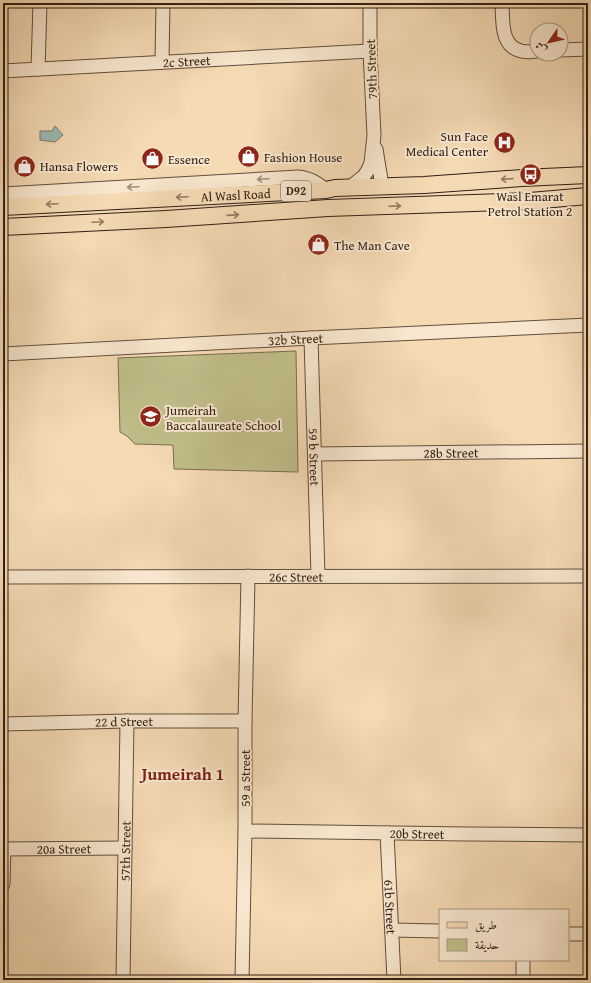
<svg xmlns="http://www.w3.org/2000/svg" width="591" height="983" font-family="'Gentium Book Plus',Amiri,serif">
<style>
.green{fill:#c0be8a;stroke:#786e50}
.water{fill:#9dbab3;stroke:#717c74}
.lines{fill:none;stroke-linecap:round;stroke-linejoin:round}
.minor-casing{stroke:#614e3d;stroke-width:15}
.major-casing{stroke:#301f15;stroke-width:18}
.minor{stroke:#f8e7ce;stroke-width:13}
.major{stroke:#f5dab4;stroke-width:16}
.oneway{stroke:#9e8d7b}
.oneway2{stroke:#927c64}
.labels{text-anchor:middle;stroke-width:4;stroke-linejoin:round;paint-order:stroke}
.shield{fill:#f8e7ce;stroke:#6c5b4c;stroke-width:1}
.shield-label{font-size:12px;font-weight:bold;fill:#301f15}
.street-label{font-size:13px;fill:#301f15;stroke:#f8e7ce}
.poi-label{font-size:13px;fill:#301f15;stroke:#f8e7ce;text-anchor:start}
.district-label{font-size:17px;font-weight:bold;fill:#7a1f14;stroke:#f8e7ce}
</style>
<rect width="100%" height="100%" fill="#f5dab4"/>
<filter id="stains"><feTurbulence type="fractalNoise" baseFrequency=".005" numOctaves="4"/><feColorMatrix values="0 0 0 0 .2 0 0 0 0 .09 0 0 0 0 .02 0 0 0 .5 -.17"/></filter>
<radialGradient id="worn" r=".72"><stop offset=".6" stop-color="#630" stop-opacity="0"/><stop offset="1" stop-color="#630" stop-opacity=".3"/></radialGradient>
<path class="green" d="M 296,351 L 298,472 L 174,469 L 173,445 L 135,444 L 127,436 L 120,432 L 118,358 Z"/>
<path class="water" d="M 55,126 L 63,135 L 55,142 L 40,140 L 40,131 L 52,131 Z"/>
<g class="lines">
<defs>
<g id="minor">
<path d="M 502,3 C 503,20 500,46 521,51 C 526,52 532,52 537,51"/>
<path d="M 561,50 L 588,49"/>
<path d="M 162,62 L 163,3"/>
<path d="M 38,69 L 40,3"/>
<path id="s1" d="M 3,71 L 370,51"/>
<path d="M 376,149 L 382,186"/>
<path d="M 349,188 L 364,176 L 368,170 L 371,163 L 374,135 L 370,51 L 370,3"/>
<path d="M 3,194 L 298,177 C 310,178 317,183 326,190"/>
<path id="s2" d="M 311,338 L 318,576"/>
<path id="s3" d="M 3,354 L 311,338 L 588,325"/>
<path id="s4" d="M 315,454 L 588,451"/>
<path id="s5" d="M 3,577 L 588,576"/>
<path id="s6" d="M 3,724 L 127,721 L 245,721"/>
<path id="s7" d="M 245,831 L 466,834 L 588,835"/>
<path id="s8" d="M 387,833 L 394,980"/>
<path id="s9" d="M 3,849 L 125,848"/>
<path d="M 3,884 L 4,849"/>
<path d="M 392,930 L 440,931"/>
<path d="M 568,934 L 588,934"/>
<path id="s10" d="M 123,980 L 127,721"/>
<path d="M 242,980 L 245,831 L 245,721 L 248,576"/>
<path d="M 523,980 L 523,960"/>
</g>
<g id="major">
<path id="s11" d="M 3,207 L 326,190 L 335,188 L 424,185 L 522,178 L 588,175"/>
<path d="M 3,227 L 166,219 L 328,208 L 530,201 L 588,196"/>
</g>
</defs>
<use href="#minor" class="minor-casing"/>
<use href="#major" class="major-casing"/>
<use href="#minor" class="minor"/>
<use href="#major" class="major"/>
</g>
<defs><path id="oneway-shaft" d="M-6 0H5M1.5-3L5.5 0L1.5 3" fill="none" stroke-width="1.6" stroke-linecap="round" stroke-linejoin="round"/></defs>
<g class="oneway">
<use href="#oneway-shaft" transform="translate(263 179) rotate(177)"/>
<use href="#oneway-shaft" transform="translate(133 187) rotate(177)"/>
</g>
<g class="oneway2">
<use href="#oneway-shaft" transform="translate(507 179) rotate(176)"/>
<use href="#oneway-shaft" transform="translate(182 197) rotate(177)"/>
<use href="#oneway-shaft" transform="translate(52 204) rotate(177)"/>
<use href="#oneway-shaft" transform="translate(395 206) rotate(-2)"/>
<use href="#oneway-shaft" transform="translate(233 215) rotate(-4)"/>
<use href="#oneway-shaft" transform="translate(98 222) rotate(-3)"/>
</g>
<defs>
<symbol id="hospital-disc" viewBox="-11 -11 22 22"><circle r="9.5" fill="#8f2418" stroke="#f8e7ce"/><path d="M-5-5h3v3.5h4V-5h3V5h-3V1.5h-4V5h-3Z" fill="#fff"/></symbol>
<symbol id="shop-disc" viewBox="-11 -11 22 22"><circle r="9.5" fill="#8f2418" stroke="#f8e7ce"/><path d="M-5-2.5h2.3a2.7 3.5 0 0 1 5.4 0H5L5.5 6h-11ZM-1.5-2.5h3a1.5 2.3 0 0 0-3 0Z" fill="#fff"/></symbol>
<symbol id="bus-disc" viewBox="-11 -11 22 22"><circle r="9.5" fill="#8f2418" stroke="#f8e7ce"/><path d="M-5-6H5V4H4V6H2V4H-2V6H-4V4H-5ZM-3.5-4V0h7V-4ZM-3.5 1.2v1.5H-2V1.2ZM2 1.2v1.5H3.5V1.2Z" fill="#fff"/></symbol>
<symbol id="school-disc" viewBox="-11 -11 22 22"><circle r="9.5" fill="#8f2418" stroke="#f8e7ce"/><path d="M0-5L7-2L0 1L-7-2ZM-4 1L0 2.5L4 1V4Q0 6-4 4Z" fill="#fff"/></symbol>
</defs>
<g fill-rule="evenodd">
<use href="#hospital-disc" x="492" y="130" width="25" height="25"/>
<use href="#shop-disc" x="236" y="144" width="25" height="25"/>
<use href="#shop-disc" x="140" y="146" width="25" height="25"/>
<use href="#shop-disc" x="12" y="154" width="25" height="25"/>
<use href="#bus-disc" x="518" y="162" width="25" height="25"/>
<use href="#shop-disc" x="306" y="232" width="25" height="25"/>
<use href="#school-disc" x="138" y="404" width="25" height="25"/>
</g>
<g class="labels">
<rect class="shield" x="281" y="181" width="30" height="20" rx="3"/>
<g class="shield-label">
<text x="296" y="195">D92</text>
</g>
<g class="street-label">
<text dy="5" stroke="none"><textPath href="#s1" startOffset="184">2c Street</textPath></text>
<text transform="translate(371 69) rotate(-92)" y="5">79th Street</text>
<text dy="5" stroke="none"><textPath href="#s11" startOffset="233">Al Wasl Road</textPath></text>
<text dy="5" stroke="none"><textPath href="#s3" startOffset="293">32b Street</textPath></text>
<text dy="5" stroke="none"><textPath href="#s4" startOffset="136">28b Street</textPath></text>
<text dy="5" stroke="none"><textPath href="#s2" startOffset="119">59 b Street</textPath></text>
<text dy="5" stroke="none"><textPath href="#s5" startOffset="293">26c Street</textPath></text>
<text dy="5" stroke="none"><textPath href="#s6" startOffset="121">22 d Street</textPath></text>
<text transform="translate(245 778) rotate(-90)" y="5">59 a Street</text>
<text dy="5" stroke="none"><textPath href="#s7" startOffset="172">20b Street</textPath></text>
<text dy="5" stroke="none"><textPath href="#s9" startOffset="61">20a Street</textPath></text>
<text dy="5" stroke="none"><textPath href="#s10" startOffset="129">57th Street</textPath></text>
<text dy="5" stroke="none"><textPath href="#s8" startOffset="74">61b Street</textPath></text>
</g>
<g class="poi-label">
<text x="488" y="141" text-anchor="end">Sun Face<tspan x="488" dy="15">Medical Center</tspan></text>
<text x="264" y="162">Fashion House</text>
<text x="168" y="164">Essence</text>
<text x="40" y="171">Hansa Flowers</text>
<text x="530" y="201" text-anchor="middle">Wasl Emarat<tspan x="530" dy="15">Petrol Station 2</tspan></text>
<text x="334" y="250">The Man Cave</text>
<text x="166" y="415">Jumeirah<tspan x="166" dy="15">Baccalaureate School</tspan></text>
</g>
<g class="district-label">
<text x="183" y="780">Jumeirah 1</text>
</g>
</g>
<rect width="591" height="983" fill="none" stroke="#f5dab4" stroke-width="16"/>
<rect x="4" y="4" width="583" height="975" fill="none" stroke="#301f15" stroke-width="2"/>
<rect x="8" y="8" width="575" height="967" fill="none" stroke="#301f15"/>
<rect x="439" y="909" width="130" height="52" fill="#f8e7ce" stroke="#a89784"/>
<rect x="447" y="922" width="20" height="6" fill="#f5dab4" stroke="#a89784"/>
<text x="475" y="929" font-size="12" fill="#301f15">طريق</text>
<rect x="447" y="939" width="20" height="12" fill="#c0be8a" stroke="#a89784"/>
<text x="475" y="949" font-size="12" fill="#301f15">حديقة</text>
<g transform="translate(549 42) rotate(236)"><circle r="19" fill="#f8e7ce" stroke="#a89784"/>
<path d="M0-3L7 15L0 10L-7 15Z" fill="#8f2418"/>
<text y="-6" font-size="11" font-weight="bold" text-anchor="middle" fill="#301f15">ش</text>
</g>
<rect width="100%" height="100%" filter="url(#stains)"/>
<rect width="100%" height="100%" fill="url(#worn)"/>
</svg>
